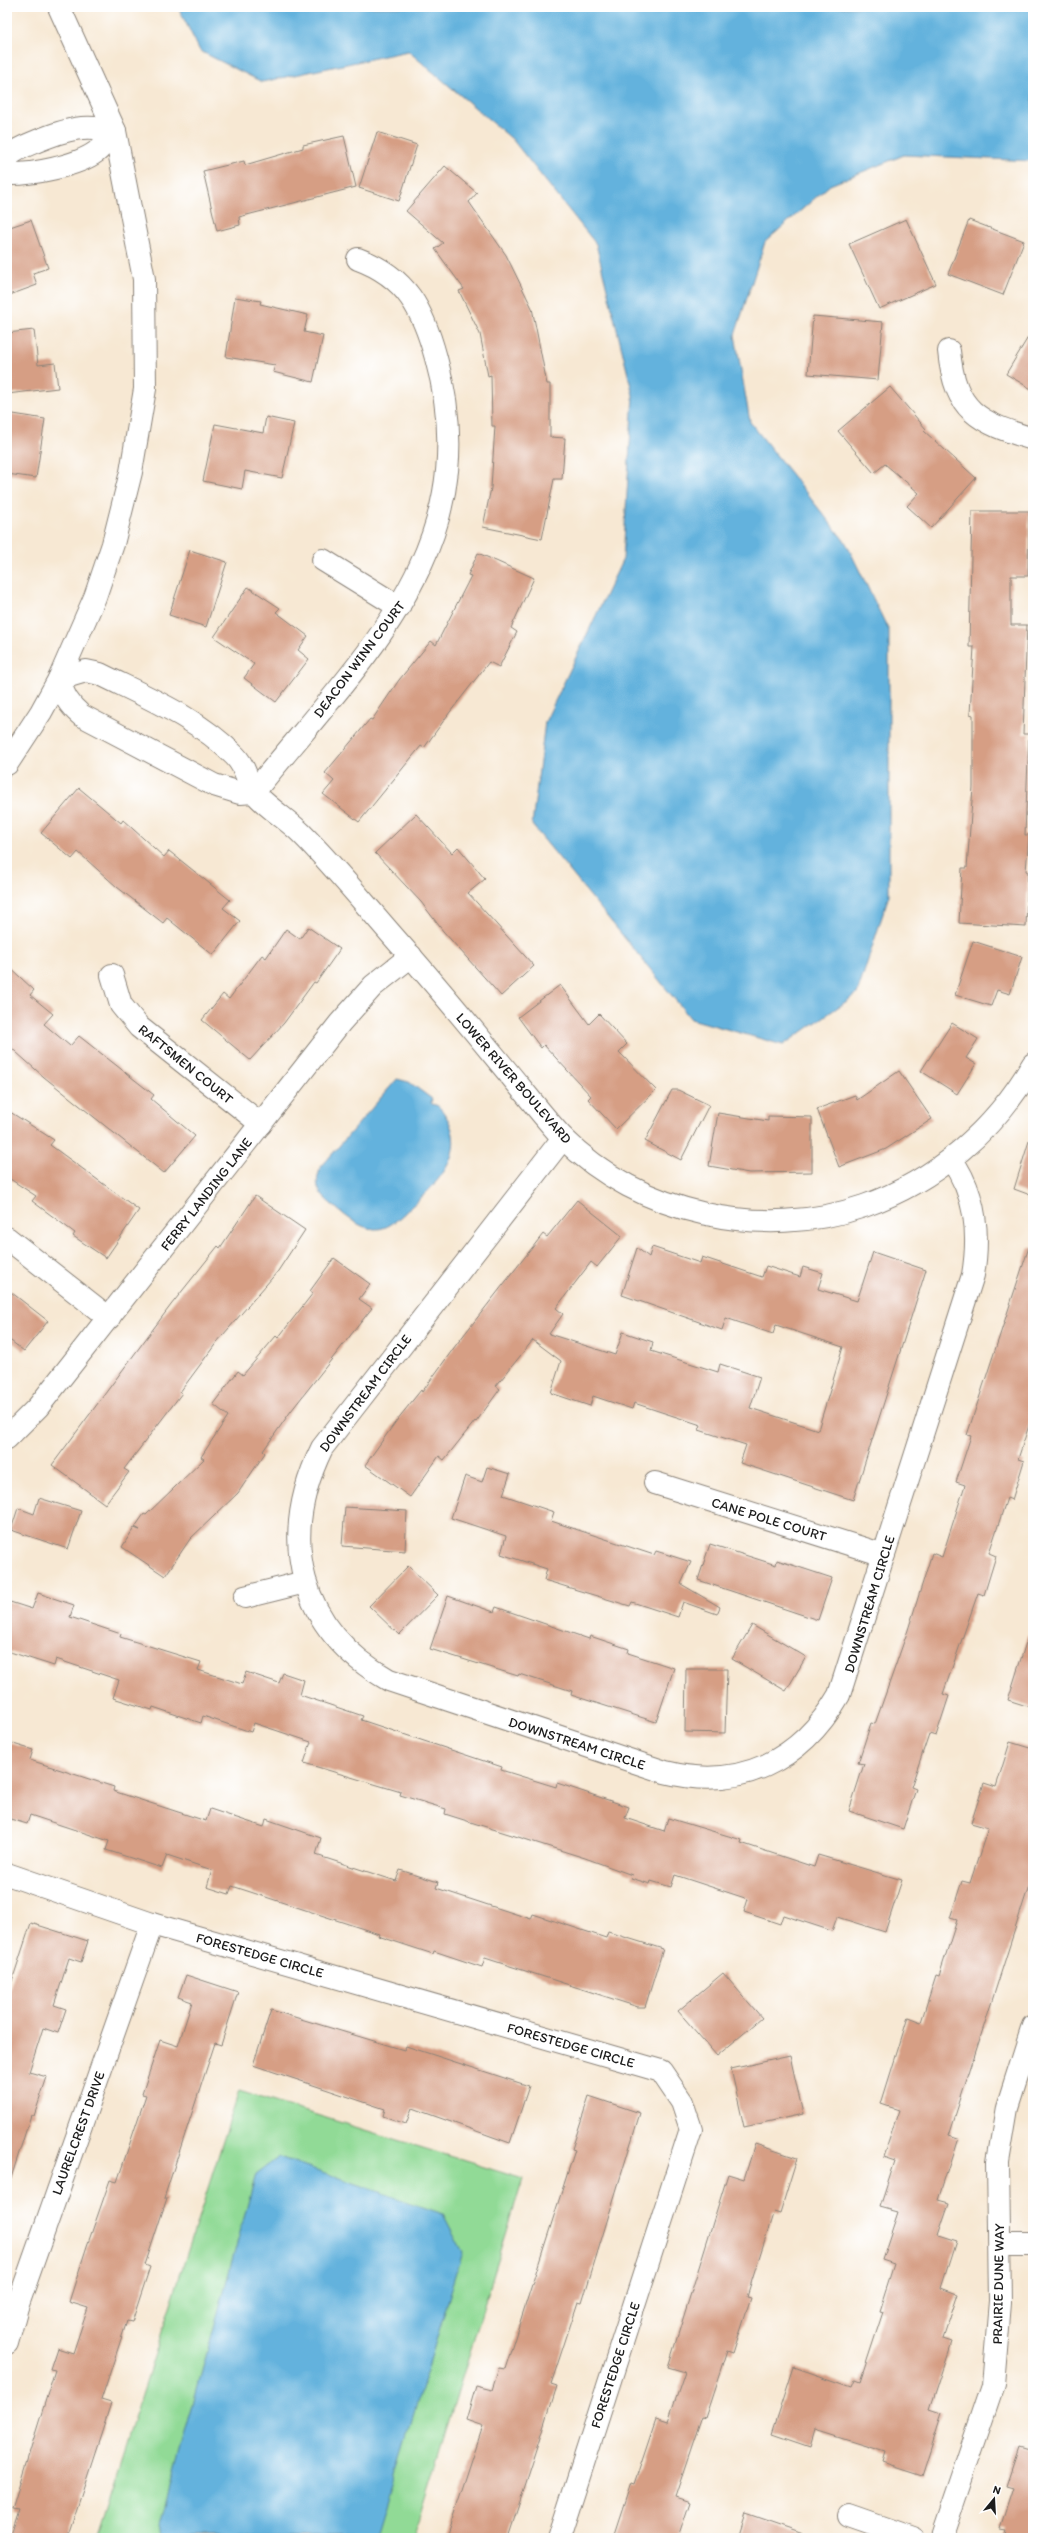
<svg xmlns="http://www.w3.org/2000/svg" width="1040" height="2545" font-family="Itim,sans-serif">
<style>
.green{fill:#91da96;stroke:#567b59}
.water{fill:#63b2dd;stroke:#40677c}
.building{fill:#d69e84}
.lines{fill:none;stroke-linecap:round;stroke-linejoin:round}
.minor-casing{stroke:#8a8278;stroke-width:24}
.minor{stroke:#fff;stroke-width:22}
.labels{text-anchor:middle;stroke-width:3;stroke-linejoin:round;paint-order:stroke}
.street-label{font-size:14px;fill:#1c1c1c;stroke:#fff}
</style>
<rect width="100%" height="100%" fill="#fff"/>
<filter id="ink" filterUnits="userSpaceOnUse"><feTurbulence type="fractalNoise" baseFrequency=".025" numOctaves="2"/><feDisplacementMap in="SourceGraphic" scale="8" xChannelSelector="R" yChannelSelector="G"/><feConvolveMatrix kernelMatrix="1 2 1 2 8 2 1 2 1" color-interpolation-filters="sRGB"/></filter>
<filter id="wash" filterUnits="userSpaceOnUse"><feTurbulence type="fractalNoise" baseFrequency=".012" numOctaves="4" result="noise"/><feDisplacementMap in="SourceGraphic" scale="16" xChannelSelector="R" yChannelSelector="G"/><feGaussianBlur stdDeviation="0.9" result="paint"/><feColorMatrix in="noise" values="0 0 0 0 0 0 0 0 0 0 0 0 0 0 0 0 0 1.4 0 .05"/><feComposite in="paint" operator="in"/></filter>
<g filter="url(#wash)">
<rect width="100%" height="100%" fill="#f7e8d3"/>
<path class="green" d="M 239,2091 L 523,2179 L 413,2538 L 96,2538 Z"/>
<g class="water">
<path d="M 178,7 L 1033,7 L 1033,161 L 904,155 L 830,185 L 765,242 L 735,335 L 750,422 L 846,543 L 889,631 L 889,895 L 857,994 L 783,1045 L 691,1019 L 532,825 L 545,722 L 623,559 L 633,395 L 596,244 L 512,139 L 408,51 L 262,82 L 200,51 Z"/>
<path d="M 397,1079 L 409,1082 L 432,1099 L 431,1103 C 433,1105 437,1105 438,1106 C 442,1109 448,1119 450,1124 C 464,1158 435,1185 412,1206 C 401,1216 390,1230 374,1229 C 358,1228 342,1213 330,1203 C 317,1192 314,1184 321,1167 Z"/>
<path d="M 279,2157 L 443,2214 L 463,2252 L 376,2538 L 162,2538 L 160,2524 L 256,2174 Z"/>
</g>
<g id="blocks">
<g class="building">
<path d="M 377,132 L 417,145 L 399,201 L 359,188 Z"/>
<path d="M 344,136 L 356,187 L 239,217 L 240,225 L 217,231 L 203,171 L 244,161 L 245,165 L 303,148 L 303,145 Z"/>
<path d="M 445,166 L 477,193 L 469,202 L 506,255 L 532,308 L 547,384 L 550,384 L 550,437 L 565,438 L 562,479 L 554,479 L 542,539 L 483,527 L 491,488 L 495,426 L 492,426 L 491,375 L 488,376 L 480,334 L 459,291 L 464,289 L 435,249 L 443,243 L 406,211 Z"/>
<path d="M 906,219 L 936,284 L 879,309 L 849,244 Z"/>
<path d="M 31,220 L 48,268 L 33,273 L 37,285 L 7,296 L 7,228 Z"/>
<path d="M 969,220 L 1024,241 L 1003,295 L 948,274 Z"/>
<path d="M 235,297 L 261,301 L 260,304 L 308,315 L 304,332 L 323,336 L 313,382 L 273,372 L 275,365 L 226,357 Z"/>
<path d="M 813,316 L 883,322 L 878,380 L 808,374 Z"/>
<path d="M 1033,329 L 1033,390 L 1006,374 Z"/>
<path d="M 34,330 L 38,365 L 55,363 L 58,388 L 7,394 L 7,333 Z"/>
<path d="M 890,387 L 926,429 L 924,431 L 976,478 L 931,528 L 907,506 L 919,493 L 885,464 L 874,473 L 838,431 Z"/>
<path d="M 7,413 L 45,419 L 36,478 L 7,474 Z"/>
<path d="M 266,417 L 294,423 L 282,478 L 245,471 L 242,489 L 203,481 L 215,424 L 263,433 Z"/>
<path d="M 972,511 L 1029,511 L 1028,576 L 1011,576 L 1011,625 L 1027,625 L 1023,734 L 1029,734 L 1025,835 L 1029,835 L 1026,871 L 1028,872 L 1026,927 L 959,923 L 962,868 L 967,868 L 973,787 L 973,715 L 970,714 L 974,647 L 969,647 Z"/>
<path d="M 190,550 L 227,562 L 206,627 L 169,615 Z"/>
<path d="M 478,553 L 534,578 L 511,628 L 517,632 L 499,667 L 489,662 L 450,712 L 424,748 L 421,746 L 359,822 L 323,794 L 334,781 L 325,773 L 370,719 L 372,720 L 399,680 L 431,641 L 436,645 L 471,576 L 468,575 Z"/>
<path d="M 248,587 L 280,608 L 276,612 L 308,636 L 298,650 L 309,659 L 276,702 L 244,678 L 254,664 L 214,637 Z"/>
<path d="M 79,788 L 121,823 L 123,820 L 164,857 L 169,851 L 230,900 L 223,908 L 240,921 L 213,955 L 167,918 L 163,923 L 117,887 L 78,852 L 72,859 L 41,833 Z"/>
<path d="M 416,814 L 452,853 L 458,847 L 485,879 L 468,893 L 534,966 L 501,996 L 443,931 L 421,902 L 375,853 Z"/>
<path d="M 308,927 L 340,949 L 316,983 L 314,982 L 284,1023 L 250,1060 L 202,1020 L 223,994 L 229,999 L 262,955 L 266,958 L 286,929 L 300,939 Z"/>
<path d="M 973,941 L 1022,957 L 1010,994 L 997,990 L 991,1006 L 955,995 Z"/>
<path d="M 7,965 L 34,990 L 30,995 L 53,1014 L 44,1024 L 70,1046 L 79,1036 L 154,1095 L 151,1099 L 195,1136 L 164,1173 L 44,1077 L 7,1044 Z"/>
<path d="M 560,985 L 589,1024 L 599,1014 L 627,1044 L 619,1052 L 656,1090 L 616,1129 L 588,1099 L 591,1096 L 544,1045 L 541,1048 L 518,1017 Z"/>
<path d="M 952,1023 L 978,1039 L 966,1058 L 976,1064 L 957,1094 L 921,1071 Z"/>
<path d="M 899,1071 L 932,1119 L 886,1149 L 839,1167 L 817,1109 L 855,1095 L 857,1100 Z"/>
<path d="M 672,1090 L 678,1090 L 709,1105 L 681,1160 L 645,1141 Z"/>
<path d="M 7,1110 L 54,1140 L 50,1145 L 139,1210 L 106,1258 L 73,1236 L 75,1233 L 32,1201 L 36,1196 L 7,1177 Z"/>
<path d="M 718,1113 L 768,1121 L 768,1116 L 812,1117 L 812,1172 L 749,1173 L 709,1166 Z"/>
<path d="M 1029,1141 L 1033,1141 L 1033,1196 L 1014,1189 Z"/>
<path d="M 255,1196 L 305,1230 L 278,1271 L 217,1342 L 180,1392 L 182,1393 L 124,1469 L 129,1472 L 105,1504 L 52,1465 L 171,1305 L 218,1246 L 220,1248 Z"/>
<path d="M 577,1200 L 622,1236 L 597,1267 L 591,1262 L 556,1308 L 563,1314 L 549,1334 L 615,1355 L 623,1332 L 653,1342 L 651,1351 L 718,1372 L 720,1364 L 760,1377 L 750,1408 L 818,1430 L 843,1347 L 776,1325 L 773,1334 L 726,1318 L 722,1330 L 622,1295 L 637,1248 L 649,1257 L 652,1247 L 700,1263 L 702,1257 L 762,1277 L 766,1266 L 800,1277 L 803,1267 L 823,1273 L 818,1289 L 857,1301 L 873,1252 L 926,1270 L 853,1500 L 740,1463 L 746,1445 L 699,1430 L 701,1425 L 634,1403 L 632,1409 L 593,1396 L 590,1406 L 551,1393 L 561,1361 L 533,1340 L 496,1386 L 500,1389 L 476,1422 L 475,1421 L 444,1460 L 439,1456 L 410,1497 L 365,1465 L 397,1420 L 421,1390 L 422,1392 L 456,1345 L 543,1234 L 547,1237 Z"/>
<path d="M 1029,1247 L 1033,1248 L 1033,1413 L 1018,1459 L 1024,1461 L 1012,1500 L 1007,1498 L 989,1553 L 996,1556 L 984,1595 L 978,1593 L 943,1694 L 949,1696 L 936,1736 L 929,1734 L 911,1787 L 916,1789 L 903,1829 L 849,1811 L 864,1764 L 858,1763 L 871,1723 L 875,1724 L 908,1630 L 932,1553 L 942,1557 L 965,1485 L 956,1482 L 971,1436 L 967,1435 Z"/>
<path d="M 334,1258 L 370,1284 L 359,1299 L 372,1308 L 291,1411 L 263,1451 L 265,1453 L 238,1493 L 190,1539 L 165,1576 L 122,1547 L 134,1528 L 140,1530 L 135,1527 L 144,1514 L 146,1515 L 204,1459 L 201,1457 L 228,1416 L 213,1404 L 238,1371 L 243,1375 L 276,1336 L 278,1338 L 313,1293 L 310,1291 Z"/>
<path d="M 7,1289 L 48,1321 L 24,1351 L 7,1338 Z"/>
<path d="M 487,1467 L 510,1474 L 503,1495 L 554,1512 L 551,1521 L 654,1555 L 656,1551 L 691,1562 L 681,1584 L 720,1607 L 717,1614 L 683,1602 L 678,1617 L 632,1602 L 630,1606 L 544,1580 L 547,1569 L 501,1554 L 506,1536 L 451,1518 L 465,1476 L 482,1482 Z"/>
<path d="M 39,1498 L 81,1511 L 68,1549 L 11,1530 L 18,1508 L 34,1514 Z"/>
<path d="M 345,1507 L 407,1511 L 405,1551 L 342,1546 Z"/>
<path d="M 710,1544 L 776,1565 L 777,1560 L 832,1578 L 818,1620 L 698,1580 Z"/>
<path d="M 408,1566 L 438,1595 L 399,1635 L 369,1606 Z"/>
<path d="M 38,1593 L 74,1605 L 70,1617 L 121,1634 L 120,1637 L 201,1662 L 198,1670 L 242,1684 L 246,1672 L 279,1683 L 283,1673 L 304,1680 L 300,1695 L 363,1716 L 361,1720 L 502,1767 L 501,1770 L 556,1787 L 557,1783 L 629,1807 L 625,1818 L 664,1831 L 668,1818 L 742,1840 L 741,1843 L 814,1867 L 818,1855 L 902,1880 L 885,1932 L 837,1917 L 832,1931 L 783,1915 L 780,1924 L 744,1912 L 748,1899 L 675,1875 L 671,1887 L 651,1881 L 650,1884 L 631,1878 L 632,1875 L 585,1858 L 445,1814 L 446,1809 L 400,1795 L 401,1792 L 304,1763 L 311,1742 L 254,1723 L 251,1732 L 203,1716 L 201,1723 L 153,1707 L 152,1710 L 113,1698 L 119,1680 L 56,1659 L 54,1666 L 7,1651 L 7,1601 L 32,1609 Z"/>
<path d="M 448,1596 L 494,1612 L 496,1607 L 589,1639 L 590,1636 L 629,1649 L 628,1653 L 674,1668 L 656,1722 L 571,1695 L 572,1691 L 519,1674 L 518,1676 L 430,1649 Z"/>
<path d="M 752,1625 L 806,1657 L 786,1691 L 732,1659 Z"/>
<path d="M 1029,1633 L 1033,1634 L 1033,1708 L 1008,1700 Z"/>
<path d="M 686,1669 L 727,1669 L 725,1733 L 685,1732 Z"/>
<path d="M 7,1742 L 33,1750 L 30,1760 L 114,1787 L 113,1791 L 206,1821 L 210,1809 L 264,1827 L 266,1819 L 321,1838 L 316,1855 L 396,1881 L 400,1870 L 438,1882 L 436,1888 L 531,1919 L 533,1914 L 606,1938 L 608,1932 L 663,1949 L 645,2007 L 638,2007 L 485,1958 L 482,1967 L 434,1951 L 433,1954 L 378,1936 L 379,1934 L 232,1886 L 229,1894 L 207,1887 L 212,1870 L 167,1855 L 162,1868 L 106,1850 L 109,1841 L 30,1815 L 27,1824 L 7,1818 Z"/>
<path d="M 1010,1742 L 1033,1749 L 1033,1873 L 949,2135 L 958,2138 L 938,2200 L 949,2203 L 938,2235 L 957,2241 L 942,2288 L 958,2294 L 943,2339 L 952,2342 L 930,2409 L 942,2413 L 922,2475 L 882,2462 L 885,2452 L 815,2430 L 810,2447 L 772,2434 L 794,2367 L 852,2387 L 855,2380 L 860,2382 L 883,2312 L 879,2311 L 894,2264 L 882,2260 L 898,2212 L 880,2207 L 895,2161 L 883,2157 L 899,2110 L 881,2104 L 908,2017 L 921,2022 L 936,1975 L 939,1976 L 957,1920 L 950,1918 L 962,1881 L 970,1883 L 988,1828 L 971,1823 L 984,1783 L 996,1787 Z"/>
<path d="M 31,1923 L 88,1941 L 81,1962 L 69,1958 L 54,2005 L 66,2009 L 58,2033 L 43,2028 L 29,2072 L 47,2077 L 34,2116 L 31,2115 L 11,2178 L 7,2178 L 7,1996 Z"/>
<path d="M 723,1973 L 762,2018 L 717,2056 L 678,2011 Z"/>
<path d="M 186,1975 L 238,1992 L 221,2045 L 215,2043 L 164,2198 L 167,2198 L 145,2265 L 150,2267 L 132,2322 L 127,2321 L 101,2400 L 111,2403 L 67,2538 L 9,2538 L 18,2510 L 12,2509 L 55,2370 L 50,2369 L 57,2348 L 73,2353 L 88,2308 L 69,2302 L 87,2246 L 110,2180 L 117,2182 L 146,2095 L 142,2094 L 160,2040 L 178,2046 L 192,2002 L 178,1997 Z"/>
<path d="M 271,2010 L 404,2050 L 406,2046 L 529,2086 L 510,2143 L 412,2108 L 406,2124 L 383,2116 L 385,2109 L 253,2065 Z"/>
<path d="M 790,2056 L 803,2114 L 744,2127 L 731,2069 Z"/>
<path d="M 589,2096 L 640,2113 L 582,2303 L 578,2302 L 551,2384 L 557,2386 L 539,2443 L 508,2538 L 446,2538 L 483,2426 L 466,2420 L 476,2386 L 492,2390 L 499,2368 L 505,2369 L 575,2150 L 572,2149 Z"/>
<path d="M 755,2144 L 797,2158 L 780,2213 L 774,2211 L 747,2296 L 751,2297 L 733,2353 L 727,2351 L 705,2418 L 702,2417 L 675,2497 L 690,2502 L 678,2538 L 613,2538 L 631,2483 L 634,2484 L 656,2418 L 668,2422 L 685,2372 L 668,2367 L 728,2174 L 744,2179 Z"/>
<path d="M 1019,2447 L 1033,2451 L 1033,2538 L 1003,2538 L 1006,2529 L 1000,2528 L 1013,2488 L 1006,2486 Z"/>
<path d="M 746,2513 L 810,2535 L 810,2538 L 738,2538 Z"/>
</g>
</g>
</g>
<g filter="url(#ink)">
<use href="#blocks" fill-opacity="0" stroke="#8a8278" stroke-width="1"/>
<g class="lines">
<defs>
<g id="minor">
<path d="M 7,157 C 16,149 27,145 37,141 C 67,129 83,124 115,131 C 109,138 104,146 96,152 C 77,166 31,175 7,174"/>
<path d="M 949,351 C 955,412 978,422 1033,439"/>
<path d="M 323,560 L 399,607"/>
<path d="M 7,764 L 41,712 L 59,679 L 95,597 L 113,544 L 131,472 L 145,389 L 144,279 L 115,131 L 59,7"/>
<path d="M 254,792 L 240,793 L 214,785 L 81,715 C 69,705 63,695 59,679 L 86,671 L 100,674 C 146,697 198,718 235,756 C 247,768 246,781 255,793 C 263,804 289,821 301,833 C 338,870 371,912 406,951 C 445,995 482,1041 520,1087 C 534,1104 548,1122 563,1138 C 639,1214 763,1241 864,1206 C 935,1181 995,1130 1033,1064"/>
<path d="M 254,792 C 361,658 489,547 436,358 C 423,310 407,277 358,259"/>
<path d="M 112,975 L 121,1005 L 139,1027 L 261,1124"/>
<path d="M 563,1138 L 322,1448 C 277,1540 299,1629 389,1680 L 665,1772 C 740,1791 801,1761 839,1695 L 973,1275 C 980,1233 976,1194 951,1159"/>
<path d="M 7,1238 L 109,1318"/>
<path d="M 7,1438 L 38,1407 L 340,1023 L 373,986 L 411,956"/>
<path d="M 655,1483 L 884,1555"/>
<path d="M 245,1597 L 305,1582"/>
<path d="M 7,1874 L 152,1924 L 661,2071 L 682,2102 L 691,2129 L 559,2538"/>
<path d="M 1000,2244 L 1033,2244"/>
<path d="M 7,2343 L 17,2307 L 152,1924"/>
<path d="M 849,2516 L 912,2538"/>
<path d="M 941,2538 L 993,2385 L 1000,2302 L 998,2162 L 1007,2108 L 1033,2026"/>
</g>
</defs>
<use href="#minor" class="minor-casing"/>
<use href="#minor" class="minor"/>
</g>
</g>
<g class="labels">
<g class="street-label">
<text transform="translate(359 659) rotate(-53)" y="5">DEACON WINN COURT</text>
<text transform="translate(186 1064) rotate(39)" y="5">RAFTSMEN COURT</text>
<text transform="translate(514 1078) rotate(49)" y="5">LOWER RIVER BOULEVARD</text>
<text transform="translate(206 1194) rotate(-52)" y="5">FERRY LANDING LANE</text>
<text transform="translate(365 1393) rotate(-53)" y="5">DOWNSTREAM CIRCLE</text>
<text transform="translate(769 1519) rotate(17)" y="5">CANE POLE COURT</text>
<text transform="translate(869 1604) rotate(-73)" y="5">DOWNSTREAM CIRCLE</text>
<text transform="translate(577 1743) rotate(18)" y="5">DOWNSTREAM CIRCLE</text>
<text transform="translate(260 1955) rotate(16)" y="5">FORESTEDGE CIRCLE</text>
<text transform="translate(571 2045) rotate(16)" y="5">FORESTEDGE CIRCLE</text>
<text transform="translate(78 2133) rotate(-70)" y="5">LAURELCREST DRIVE</text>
<text transform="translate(998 2284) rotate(-89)" y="5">PRAIRIE DUNE WAY</text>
<text transform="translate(615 2365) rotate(-72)" y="5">FORESTEDGE CIRCLE</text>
</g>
</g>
<rect width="1040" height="2545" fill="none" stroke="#fff" stroke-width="24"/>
<g transform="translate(994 2499) rotate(18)" stroke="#ffffff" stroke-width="3" paint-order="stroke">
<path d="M0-3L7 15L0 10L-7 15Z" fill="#1c1c1c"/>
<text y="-6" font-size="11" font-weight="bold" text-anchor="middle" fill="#1c1c1c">N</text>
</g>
</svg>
